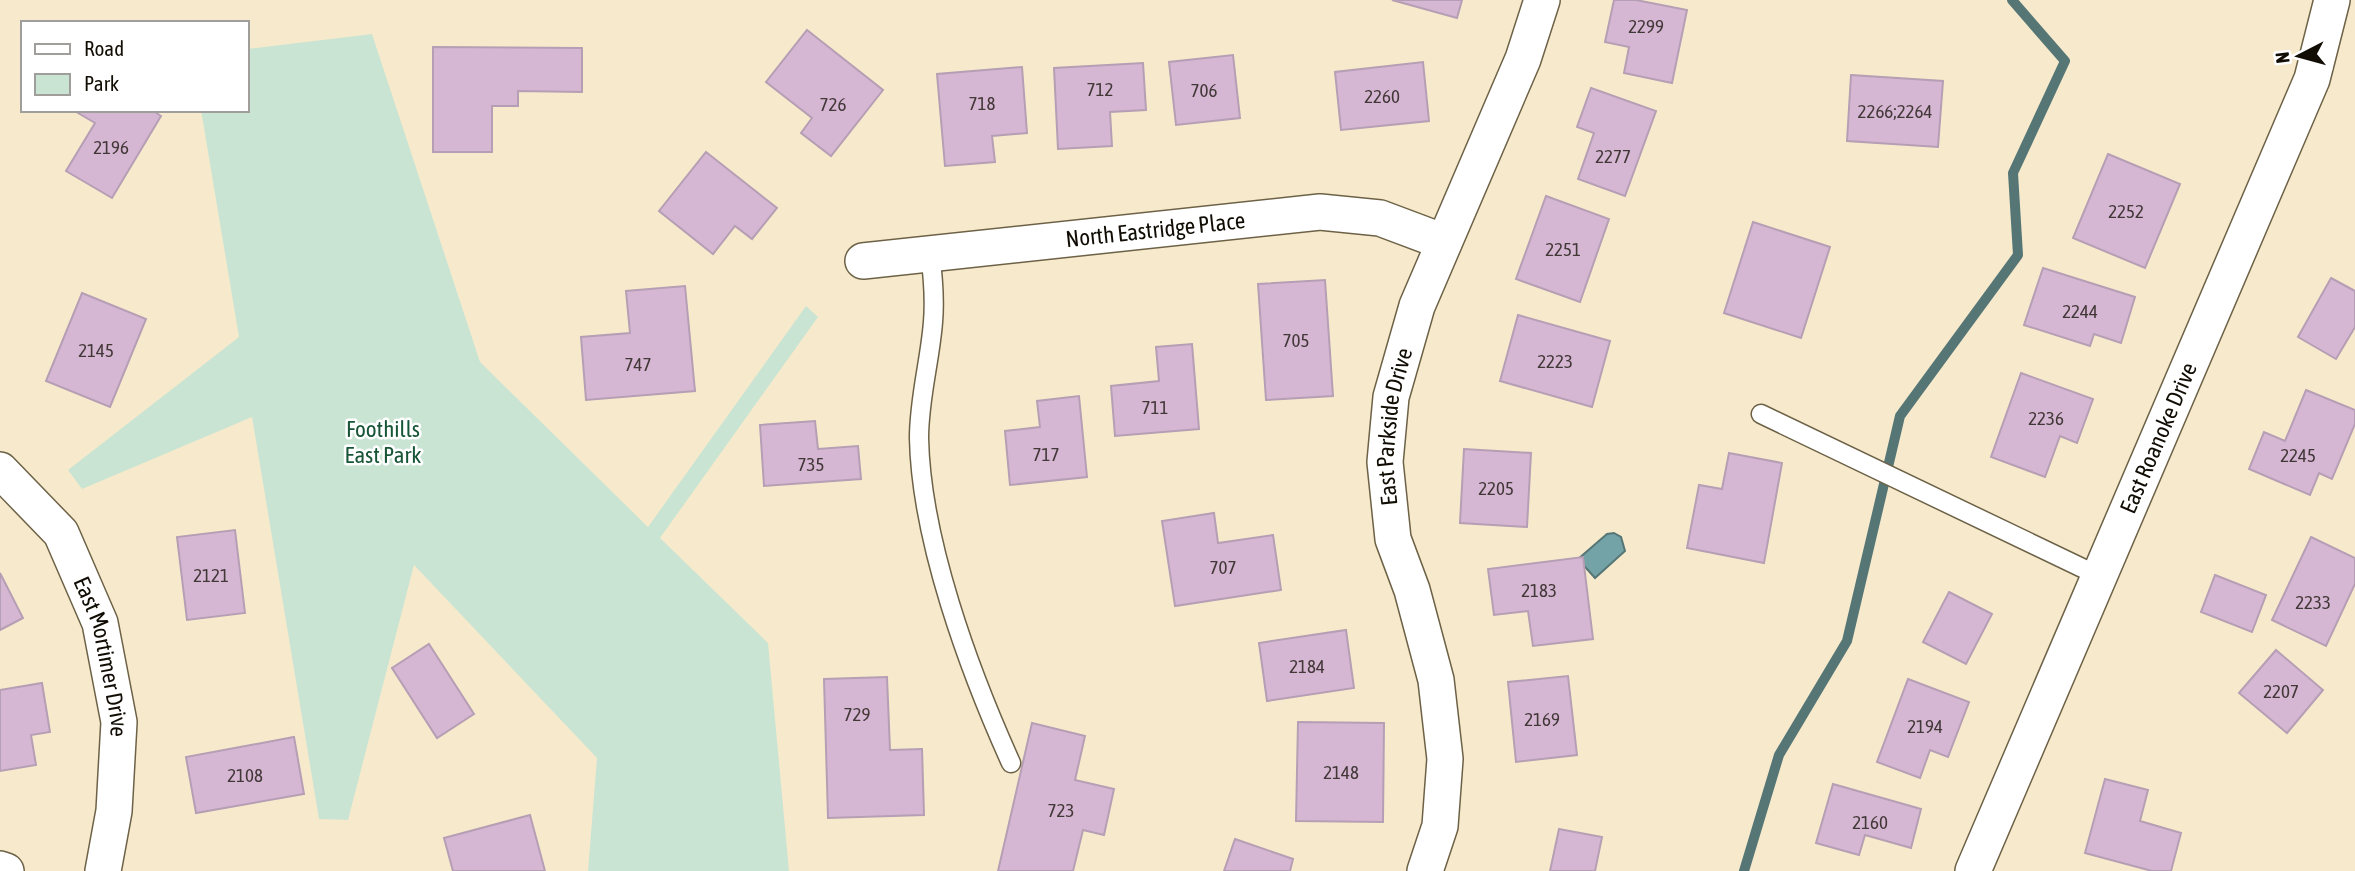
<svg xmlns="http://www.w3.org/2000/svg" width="2355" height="871" font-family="'Asap Condensed',sans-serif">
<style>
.green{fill:#cae4d3}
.water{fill:#73a3a7;stroke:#567676;stroke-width:2}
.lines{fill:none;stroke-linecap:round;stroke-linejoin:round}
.stream{stroke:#567676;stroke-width:10}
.building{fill:#d6b7d3;stroke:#b69eb4;stroke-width:2}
.service-casing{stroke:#6d6247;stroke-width:21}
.minor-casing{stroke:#6d6247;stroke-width:38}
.service{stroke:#fff;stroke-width:18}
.minor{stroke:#fff;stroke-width:35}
.labels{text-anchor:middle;stroke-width:5;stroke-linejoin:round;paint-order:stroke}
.number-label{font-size:19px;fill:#423838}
.street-label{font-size:23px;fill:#110d04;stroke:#fff}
.park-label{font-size:23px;fill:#175536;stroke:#fff}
</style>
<rect width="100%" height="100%" fill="#f7eacc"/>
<path class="green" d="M 372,34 L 480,362 L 648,527 L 806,306 L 818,317 L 660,538 L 768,643 L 789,871 L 588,871 L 597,758 L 414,565 L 348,820 L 319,819 L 252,417 L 82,489 L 68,470 L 239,337 L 201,110 L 247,110 L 247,49 Z"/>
<path class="water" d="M 1614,533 L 1621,537 L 1625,551 L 1595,578 L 1578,559 L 1607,534 Z"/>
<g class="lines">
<path class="stream" d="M 1744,871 L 1779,755 L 1847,641 L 1900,416 L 2018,255 L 2013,173 L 2065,61 L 2012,0"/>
</g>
<g class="building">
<path d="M 1392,0 L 1462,0 L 1457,18 Z"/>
<path d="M 1614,0 L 1636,0 L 1687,10 L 1672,83 L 1624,73 L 1629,47 L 1605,42 Z"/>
<path d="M 807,30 L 883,90 L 831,156 L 801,133 L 812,118 L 766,82 Z"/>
<path d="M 433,47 L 582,48 L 582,92 L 518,91 L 518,106 L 492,106 L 492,152 L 433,152 Z"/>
<path d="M 1233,55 L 1240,118 L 1176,125 L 1169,62 Z"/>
<path d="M 1423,62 L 1429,121 L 1341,130 L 1335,72 Z"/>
<path d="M 1143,63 L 1146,110 L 1110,112 L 1112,146 L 1058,149 L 1054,68 Z"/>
<path d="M 1022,67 L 1027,133 L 992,136 L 995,162 L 945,166 L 937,74 Z"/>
<path d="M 1851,75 L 1943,81 L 1938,147 L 1847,141 Z"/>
<path d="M 1591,88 L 1656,111 L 1625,196 L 1578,179 L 1594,133 L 1577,127 Z"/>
<path d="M 73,110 L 152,110 L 161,116 L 112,198 L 66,171 L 95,123 Z"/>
<path d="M 706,152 L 777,208 L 752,239 L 735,226 L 713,254 L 659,211 Z"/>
<path d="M 2108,154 L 2180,184 L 2145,268 L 2073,238 Z"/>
<path d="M 1546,196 L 1609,219 L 1580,302 L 1516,279 Z"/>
<path d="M 1753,222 L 1830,247 L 1801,338 L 1724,313 Z"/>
<path d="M 2043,268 L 2135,297 L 2121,343 L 2094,334 L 2090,346 L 2024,325 Z"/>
<path d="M 2331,278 L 2355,291 L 2355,327 L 2336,359 L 2298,337 Z"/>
<path d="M 1325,280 L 1333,396 L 1266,400 L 1258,284 Z"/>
<path d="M 685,286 L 695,391 L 586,400 L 581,337 L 630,333 L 626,291 Z"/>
<path d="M 82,293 L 146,319 L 110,407 L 46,381 Z"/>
<path d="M 1518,315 L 1610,341 L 1592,407 L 1500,381 Z"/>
<path d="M 1192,344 L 1199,429 L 1115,436 L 1111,386 L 1159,381 L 1156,347 Z"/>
<path d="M 2021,373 L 2093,399 L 2077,443 L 2060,436 L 2045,477 L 1991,457 Z"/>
<path d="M 2306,390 L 2355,410 L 2355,424 L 2332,479 L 2319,473 L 2310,495 L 2249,469 L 2264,432 L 2285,441 Z"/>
<path d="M 1079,396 L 1087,477 L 1010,485 L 1005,431 L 1040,427 L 1037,401 Z"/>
<path d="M 815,421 L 818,449 L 858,446 L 861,479 L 764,486 L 760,425 Z"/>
<path d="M 1464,449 L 1531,453 L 1527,527 L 1460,523 Z"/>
<path d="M 1729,453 L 1782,463 L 1764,563 L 1687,548 L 1699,485 L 1722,489 Z"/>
<path d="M 1214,513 L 1218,543 L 1273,535 L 1281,590 L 1175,606 L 1162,521 Z"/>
<path d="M 235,530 L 245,613 L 187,620 L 177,537 Z"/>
<path d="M 2311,537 L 2355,558 L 2355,584 L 2326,646 L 2272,620 Z"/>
<path d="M 1583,557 L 1593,639 L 1533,646 L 1528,611 L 1494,615 L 1488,569 Z"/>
<path d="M 0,573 L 23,618 L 0,630 Z"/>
<path d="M 2215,575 L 2266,595 L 2252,632 L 2201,612 Z"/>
<path d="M 1949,592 L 1992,614 L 1966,664 L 1923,642 Z"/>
<path d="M 1346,630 L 1354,688 L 1267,701 L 1259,643 Z"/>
<path d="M 429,644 L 474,714 L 437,738 L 392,668 Z"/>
<path d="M 2276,650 L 2323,690 L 2287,733 L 2239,693 Z"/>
<path d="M 1568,676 L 1577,755 L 1516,762 L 1508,682 Z"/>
<path d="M 887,677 L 890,750 L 922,749 L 924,815 L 828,818 L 824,679 Z"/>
<path d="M 1908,679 L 1969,702 L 1948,757 L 1930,750 L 1920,778 L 1877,762 Z"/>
<path d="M 42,683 L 50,732 L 31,735 L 36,765 L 0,771 L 0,690 Z"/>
<path d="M 1298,722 L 1384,723 L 1383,822 L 1296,821 Z"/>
<path d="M 1032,723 L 1085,736 L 1075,780 L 1114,789 L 1104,835 L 1083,830 L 1073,871 L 998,871 Z"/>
<path d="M 294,737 L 304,794 L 196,813 L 186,757 Z"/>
<path d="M 2105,779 L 2148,790 L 2140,821 L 2181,833 L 2171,871 L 2152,871 L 2085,853 Z"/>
<path d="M 1833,784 L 1921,809 L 1911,848 L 1865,835 L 1859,855 L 1816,843 Z"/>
<path d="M 530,815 L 545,871 L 453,871 L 444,838 Z"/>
<path d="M 1559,829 L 1602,837 L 1595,871 L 1550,871 Z"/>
<path d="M 1235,839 L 1293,859 L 1290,871 L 1224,871 Z"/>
</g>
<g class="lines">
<defs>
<g id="service">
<path d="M 930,253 C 933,276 935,299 933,322 C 930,361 919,398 919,438 C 921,540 969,670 1011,763"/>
<path d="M 1761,414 L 2099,576"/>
</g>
<g id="minor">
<path id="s1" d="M 863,261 L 1320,212 L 1380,218 L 1444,242"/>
<path id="s2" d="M 0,470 L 61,533 L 100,623 L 119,722 L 114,811 L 103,871"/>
<path d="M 0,869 L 6,871"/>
<path id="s3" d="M 1425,871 L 1440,826 L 1445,759 L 1436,680 L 1412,590 L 1393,539 L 1385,462 L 1391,397 L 1417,306 L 1523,59 L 1542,0"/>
<path id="s4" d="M 1973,871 L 2312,79 L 2332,0"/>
</g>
</defs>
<use href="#service" class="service-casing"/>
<use href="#minor" class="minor-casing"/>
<use href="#service" class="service"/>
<use href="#minor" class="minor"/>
</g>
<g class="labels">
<g class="number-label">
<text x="1646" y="33">2299</text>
<text x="1100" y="96">712</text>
<text x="1204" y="97">706</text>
<text x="1382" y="103">2260</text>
<text x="982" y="110">718</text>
<text x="833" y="111">726</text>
<text x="1895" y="118">2266;2264</text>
<text x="111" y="154">2196</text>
<text x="1613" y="163">2277</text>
<text x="2126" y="218">2252</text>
<text x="1563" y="256">2251</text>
<text x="2080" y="318">2244</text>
<text x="1296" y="347">705</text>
<text x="96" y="357">2145</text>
<text x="1555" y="368">2223</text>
<text x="638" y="371">747</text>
<text x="1155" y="414">711</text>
<text x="2046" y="425">2236</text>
<text x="1046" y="461">717</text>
<text x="2298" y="462">2245</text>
<text x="811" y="471">735</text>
<text x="1496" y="495">2205</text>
<text x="1223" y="574">707</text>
<text x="211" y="582">2121</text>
<text x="1539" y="597">2183</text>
<text x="2313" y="609">2233</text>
<text x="1307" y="673">2184</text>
<text x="2281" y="698">2207</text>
<text x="857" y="721">729</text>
<text x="1542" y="726">2169</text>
<text x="1925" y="733">2194</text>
<text x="1341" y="779">2148</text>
<text x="245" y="782">2108</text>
<text x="1061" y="817">723</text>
<text x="1870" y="829">2160</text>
</g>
<g class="street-label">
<text dy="8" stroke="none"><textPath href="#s1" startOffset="294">North Eastridge Place</textPath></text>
<text dy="8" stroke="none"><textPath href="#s3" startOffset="455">East Parkside Drive</textPath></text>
<text dy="8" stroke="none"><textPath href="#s4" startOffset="471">East Roanoke Drive</textPath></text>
<text dy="8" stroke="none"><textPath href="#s2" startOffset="219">East Mortimer Drive</textPath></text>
</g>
<g class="park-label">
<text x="383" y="437">Foothills<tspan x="383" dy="26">East Park</tspan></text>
</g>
</g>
<rect x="21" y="21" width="228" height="91" fill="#ffffff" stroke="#a09e9b" stroke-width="2"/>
<rect x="35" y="44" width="35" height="10" fill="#ffffff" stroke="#a09e9b" stroke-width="2"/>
<text x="84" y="56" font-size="21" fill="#110d04">Road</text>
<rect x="35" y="74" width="35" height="21" fill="#cae4d3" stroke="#a09e9b" stroke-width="2"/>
<text x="84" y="91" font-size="21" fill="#110d04">Park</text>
<g transform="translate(2299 56) rotate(264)" stroke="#ffffff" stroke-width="5" paint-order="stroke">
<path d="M0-5L12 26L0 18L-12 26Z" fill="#110d04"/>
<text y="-10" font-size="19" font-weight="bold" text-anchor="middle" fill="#110d04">N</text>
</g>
</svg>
